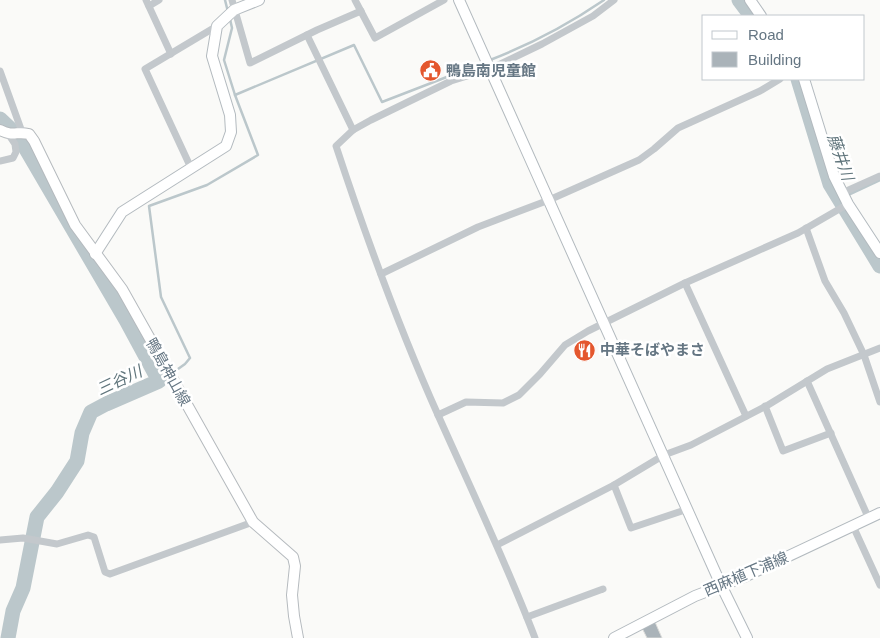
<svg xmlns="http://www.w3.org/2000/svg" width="880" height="638" font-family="Arial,'Noto Sans JP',sans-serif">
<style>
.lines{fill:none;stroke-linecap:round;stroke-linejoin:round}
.stream{stroke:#bbc7cb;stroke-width:2.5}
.river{stroke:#bbc7cb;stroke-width:15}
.building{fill:#aab3b9;stroke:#dcdcda}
.secondary-casing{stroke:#b3babf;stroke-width:12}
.primary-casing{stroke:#b5babe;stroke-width:12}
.street{stroke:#c3c8cc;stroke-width:7}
.secondary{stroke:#fff;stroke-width:10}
.primary{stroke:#fff;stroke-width:10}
.labels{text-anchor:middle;stroke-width:5;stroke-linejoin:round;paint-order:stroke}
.poi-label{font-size:15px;font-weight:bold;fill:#657683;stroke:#fff;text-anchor:start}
.street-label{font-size:15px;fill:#657683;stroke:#fff}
.water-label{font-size:16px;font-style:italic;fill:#60757c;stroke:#fff}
</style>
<rect width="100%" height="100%" fill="#fafaf8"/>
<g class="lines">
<g class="stream">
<path d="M 225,0 L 228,12"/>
<path d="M 490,60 C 529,45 569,24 604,0"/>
<path d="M 235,95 L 354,45 L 382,102 L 483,63"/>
<path d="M 848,195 L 880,180"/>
<path d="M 171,374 L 185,364 L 190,358 L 161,297 L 149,206 L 207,185 L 258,155 L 235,95 L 224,60 L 232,28 L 230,19"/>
<path d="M 159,381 L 167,376"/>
</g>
<g class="river">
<path d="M 739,0 L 751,16"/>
<path d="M 798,79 L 830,184 L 880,266"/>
<path d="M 0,119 L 19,137 L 126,320 L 159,381 L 106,404 L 91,412 L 82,433 L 77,461 L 57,492 L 37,517 L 23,588 L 13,611 L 8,638"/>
</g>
</g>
<path class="building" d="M 655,622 L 662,638 L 647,638 L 642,628 Z"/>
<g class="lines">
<defs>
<g id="secondary">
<path d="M 459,0 L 721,585 L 747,638"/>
<path d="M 750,0 L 761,16"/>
<path d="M 804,79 L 834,176 L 848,204 L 880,253"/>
<path d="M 95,254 L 122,212 L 226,146 L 231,132 L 230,115 L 212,56 L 217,26 L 234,10 L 259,0"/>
<path d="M 614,638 L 695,596 L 744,577 L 880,513"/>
</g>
<path id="primary" d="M 0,130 C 14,137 16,131 29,134 L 34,141 L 75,225 L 122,289 L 253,522 L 293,557 L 295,566 L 292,595 L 294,616 L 298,638"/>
</defs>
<use href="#secondary" class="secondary-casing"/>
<use href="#primary" class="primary-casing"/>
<g class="street">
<path d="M 146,0 L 171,54"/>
<path d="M 232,0 L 250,63 L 317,30 L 361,11"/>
<path d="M 355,0 L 375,38 L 444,0"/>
<path d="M 149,6 L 159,0"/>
<path d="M 307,35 L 353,130"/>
<path d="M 0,71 L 22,132"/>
<path d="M 0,161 L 13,158 L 16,152 L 15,144 L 9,135"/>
<path d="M 191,168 L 145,69 L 217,26"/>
<path d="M 842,193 L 880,176"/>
<path d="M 806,228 L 825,281 L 844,313 L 864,355 L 880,402"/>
<path d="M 381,274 L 478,227 L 549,200 L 639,160 L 654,149 L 678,128 L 760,91 L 780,79"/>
<path d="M 685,283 L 746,416"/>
<path d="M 807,381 L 869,519"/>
<path d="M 765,406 L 783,451 L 831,433"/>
<path d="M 438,415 L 466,402 L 503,403 L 519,395 L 540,374 L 565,345 L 588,331 L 685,283 L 798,233 L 848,204"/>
<path d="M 614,485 L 631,528 L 688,509"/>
<path d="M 853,526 L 880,585"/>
<path d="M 0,540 L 23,538 L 57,544 L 88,535 L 94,537 L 105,572 L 110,574 L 253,522"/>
<path d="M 497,545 L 614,485 L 664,455 L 691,445 L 768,405 L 827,369 L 880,348"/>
<path d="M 527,617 L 603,589"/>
<path d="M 535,638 C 506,562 471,489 438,415 C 399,328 366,237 336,146 L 353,130 L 371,120 L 451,81 L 490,69 L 542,44 L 593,16 L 614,0"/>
</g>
<use href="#secondary" class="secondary"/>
<use href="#primary" class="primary"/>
</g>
<defs>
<symbol id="civic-disc" viewBox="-11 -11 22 22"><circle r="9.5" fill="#e4572e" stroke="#fff"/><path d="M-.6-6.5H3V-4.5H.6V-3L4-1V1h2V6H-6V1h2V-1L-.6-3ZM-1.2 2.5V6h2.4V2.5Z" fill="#fff"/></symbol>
<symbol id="restaurant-disc" viewBox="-11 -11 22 22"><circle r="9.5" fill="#e4572e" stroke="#fff"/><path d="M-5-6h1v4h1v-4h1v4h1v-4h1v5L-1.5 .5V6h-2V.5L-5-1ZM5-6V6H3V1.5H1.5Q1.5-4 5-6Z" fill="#fff"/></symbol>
</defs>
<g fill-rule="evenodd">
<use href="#civic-disc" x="418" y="58" width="25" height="25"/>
<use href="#restaurant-disc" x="572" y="338" width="25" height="25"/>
</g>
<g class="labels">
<g class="poi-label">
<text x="446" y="76">鴨島南児童館</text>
<text x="600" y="355">中華そばやまさ</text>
</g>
<g class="street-label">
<text transform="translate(168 372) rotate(61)" y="5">鴨島神山線</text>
<text transform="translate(746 574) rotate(-23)" y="5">西麻植下浦線</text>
</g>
<g class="water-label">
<text transform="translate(841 157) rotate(71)" y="6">藤井川</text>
<text transform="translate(119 380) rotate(-25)" y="6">三谷川</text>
</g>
</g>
<rect x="702" y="15" width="162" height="65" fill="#ffffff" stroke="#c1c8cd"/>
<rect x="712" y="31" width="25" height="8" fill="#ffffff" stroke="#c1c8cd"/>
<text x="748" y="40" font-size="15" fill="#657683">Road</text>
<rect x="712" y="52" width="25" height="15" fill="#aab3b9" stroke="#c1c8cd"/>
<text x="748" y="65" font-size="15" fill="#657683">Building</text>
</svg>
